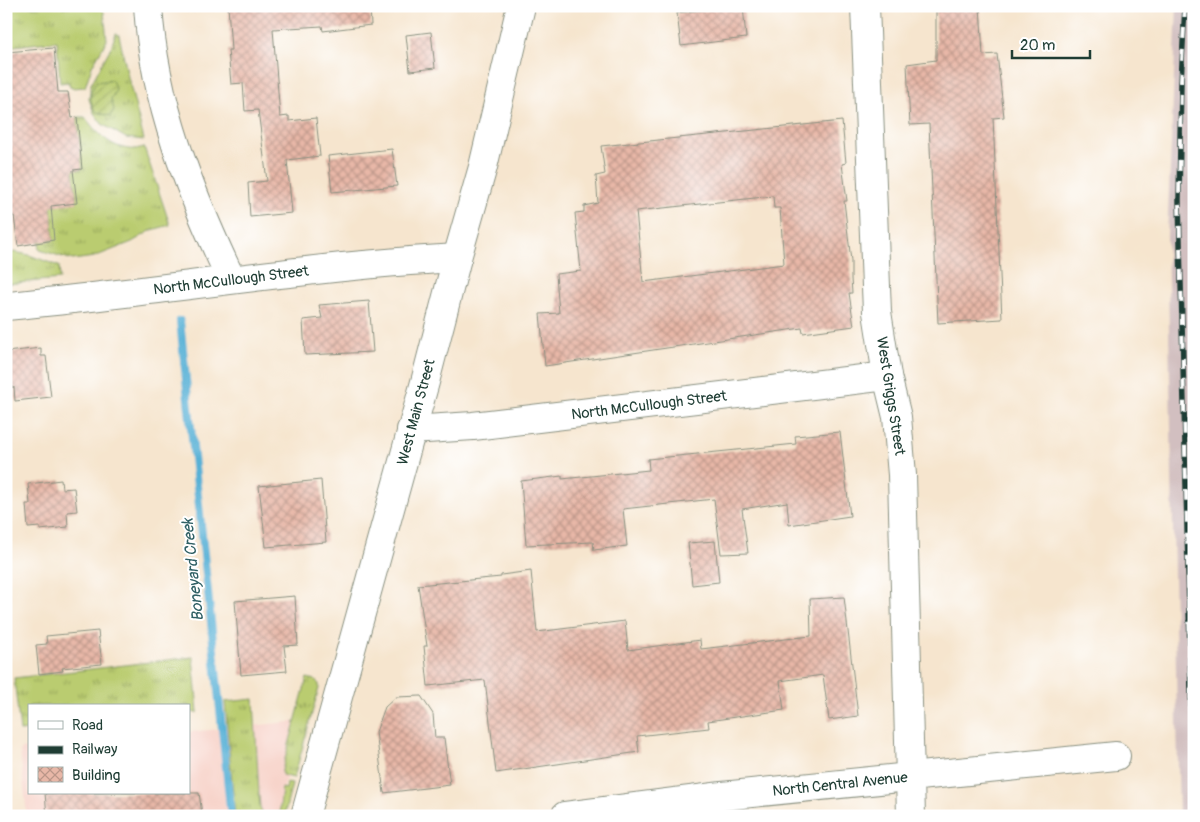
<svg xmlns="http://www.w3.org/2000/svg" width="1200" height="822" font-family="Pangolin,sans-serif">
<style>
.built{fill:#f7d1c7}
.railway{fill:#d2bfc0}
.grass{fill:url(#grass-tufts);stroke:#6c8452}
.garden{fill:url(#garden-furrows);stroke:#6c8452}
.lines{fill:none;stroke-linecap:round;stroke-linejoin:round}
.stream{stroke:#59b1d6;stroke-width:8}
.building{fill:url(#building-cross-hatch);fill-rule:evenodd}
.minor-casing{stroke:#8a9181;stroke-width:30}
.minor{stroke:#fff;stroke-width:28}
.rail-casing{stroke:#1f3d34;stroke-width:5.5}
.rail{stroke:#fff;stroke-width:4;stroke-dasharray:11;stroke-linecap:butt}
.labels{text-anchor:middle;stroke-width:4;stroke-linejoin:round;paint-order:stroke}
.street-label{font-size:15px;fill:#1f3d34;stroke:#fff}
.water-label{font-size:16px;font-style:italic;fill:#306065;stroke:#fff}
</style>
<defs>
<pattern id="grass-tufts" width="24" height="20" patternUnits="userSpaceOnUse" patternTransform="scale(1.25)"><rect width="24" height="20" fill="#bacc70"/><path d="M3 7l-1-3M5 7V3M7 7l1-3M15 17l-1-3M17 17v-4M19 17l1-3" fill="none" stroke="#97a75d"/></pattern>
<pattern id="garden-furrows" width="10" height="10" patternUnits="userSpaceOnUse" patternTransform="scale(1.25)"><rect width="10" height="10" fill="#bacc70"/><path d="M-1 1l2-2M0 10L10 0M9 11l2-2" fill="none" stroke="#97a75d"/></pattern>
<pattern id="building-cross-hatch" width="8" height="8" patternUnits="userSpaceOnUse" patternTransform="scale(1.25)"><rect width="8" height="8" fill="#e8b7a7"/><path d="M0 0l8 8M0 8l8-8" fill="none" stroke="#bb9689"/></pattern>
</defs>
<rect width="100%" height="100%" fill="#fff"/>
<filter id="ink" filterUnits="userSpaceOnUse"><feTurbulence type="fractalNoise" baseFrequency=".02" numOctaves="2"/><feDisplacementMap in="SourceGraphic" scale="10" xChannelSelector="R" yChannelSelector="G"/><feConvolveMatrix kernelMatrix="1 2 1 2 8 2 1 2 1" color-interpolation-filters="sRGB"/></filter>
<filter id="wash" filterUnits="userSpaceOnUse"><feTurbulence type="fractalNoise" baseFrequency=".0096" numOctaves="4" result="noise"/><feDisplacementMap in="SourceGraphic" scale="20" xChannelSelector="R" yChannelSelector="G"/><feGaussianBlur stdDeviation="1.12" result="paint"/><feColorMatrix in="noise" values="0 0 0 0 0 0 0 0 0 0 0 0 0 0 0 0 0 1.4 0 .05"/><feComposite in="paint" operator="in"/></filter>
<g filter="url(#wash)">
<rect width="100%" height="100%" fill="#f6e5ce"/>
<path class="built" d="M 300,721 L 277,816 L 27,816 L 20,749 L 29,748 L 29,793 L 189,793 L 189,732 Z"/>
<path class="railway" d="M 1177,6 L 1194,6 L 1194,816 L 1179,816 L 1167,236 Z"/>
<g class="grass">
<path d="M 6,6 L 99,6 L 104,12 L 107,40 L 92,66 L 85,87 L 71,88 L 68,82 L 60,83 L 57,41 L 6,47 Z"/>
<path d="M 116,33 L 119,35 L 128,77 L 144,140 L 126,138 L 102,124 L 94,113 L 89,99 L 91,84 L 111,47 Z"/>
<path d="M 77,117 L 85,117 C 95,131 110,147 129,149 C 133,150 140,148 144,147 L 170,225 L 152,230 L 132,242 L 94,257 L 73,260 L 40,250 L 39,242 L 54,240 L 51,206 L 77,202 L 73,170 L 82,169 Z"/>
<path d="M 14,252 L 29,255 L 59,266 L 60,279 L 6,284 L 6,255 Z"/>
<path d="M 193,657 L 198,712 L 189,713 L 189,706 L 29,706 L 29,730 L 20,731 L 14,678 Z"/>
<path d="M 307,678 L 315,680 L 319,684 L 319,688 L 294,778 L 282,775 L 282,770 Z"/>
<path d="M 254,699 L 259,795 L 260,807 L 264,816 L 235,816 L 225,702 Z"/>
<path d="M 287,783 L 292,784 L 284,816 L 279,816 L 282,788 L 286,789 Z"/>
</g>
<path class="garden" d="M 112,80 L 116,90 L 111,99 L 114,110 L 110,116 L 96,112 C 89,102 89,91 97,82 Z"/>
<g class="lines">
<path class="stream" d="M 180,321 L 231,816"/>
</g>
<g id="blocks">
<g class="building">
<path d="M 228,6 L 370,6 L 371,25 L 323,31 L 322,26 L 273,29 L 280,117 L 289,116 L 289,121 L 316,118 L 320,156 L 287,160 L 292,213 L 250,217 L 248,183 L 267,181 L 258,110 L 245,111 L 243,83 L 231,84 L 228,50 L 231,50 Z"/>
<path d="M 708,6 L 743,6 L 746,38 L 681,46 L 677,13 L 709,9 Z"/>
<path d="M 936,6 L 980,6 L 983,55 L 997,54 L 1004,117 L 993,118 L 1002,319 L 938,323 L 929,124 L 910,125 L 907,64 L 936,60 Z"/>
<path d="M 431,32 L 435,68 L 410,71 L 406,35 Z"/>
<path d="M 54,48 L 58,92 L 68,92 L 72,118 L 77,117 L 82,169 L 73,170 L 77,203 L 51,206 L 54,240 L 18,246 L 14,216 L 6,217 L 6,52 Z"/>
<path d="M 842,121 L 846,163 L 842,164 L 847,201 L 844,201 L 851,261 L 851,279 L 852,293 L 849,293 L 854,326 L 803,333 L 802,328 L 545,366 L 540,314 L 559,313 L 556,274 L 581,271 L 575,213 L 584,212 L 584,206 L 598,203 L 596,176 L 605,174 L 601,146 ZM 773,196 L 774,208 L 780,208 L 784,264 L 643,282 L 636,211 Z"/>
<path d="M 392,149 L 397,186 L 332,192 L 328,156 Z"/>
<path d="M 369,301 L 373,352 L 305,355 L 303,320 L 322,318 L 319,305 Z"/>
<path d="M 41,348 L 41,356 L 46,356 L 51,397 L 15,401 L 14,387 L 6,388 L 6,352 Z"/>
<path d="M 840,432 L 850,516 L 789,525 L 787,502 L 742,509 L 748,553 L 721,554 L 714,499 L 623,509 L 627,546 L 594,550 L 593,542 L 526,545 L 521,481 L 562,476 L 562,479 L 649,470 L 648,459 L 796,444 L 795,436 Z"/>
<path d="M 61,480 L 62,489 L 74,488 L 77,511 L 67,512 L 68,527 L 40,530 L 40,527 L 28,528 L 26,504 L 30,504 L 28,484 Z"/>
<path d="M 321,480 L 326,542 L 266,547 L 259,486 Z"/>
<path d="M 715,541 L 719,582 L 692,585 L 688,543 Z"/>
<path d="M 531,571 L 537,632 L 625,621 L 628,650 L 700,640 L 701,649 L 811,636 L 810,599 L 844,597 L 858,716 L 829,720 L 823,675 L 780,681 L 784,710 L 708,721 L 709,728 L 637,736 L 639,752 L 496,773 L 485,680 L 428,686 L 424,646 L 427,646 L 418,585 L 501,577 L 501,575 Z"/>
<path d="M 295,596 L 298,645 L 284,646 L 287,671 L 241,675 L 235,601 Z"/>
<path d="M 98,631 L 102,664 L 62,668 L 63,671 L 39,674 L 36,645 L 47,644 L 46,636 Z"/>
<path d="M 421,696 L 433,714 L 435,738 L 444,738 L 450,785 L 384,793 L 376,732 L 385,707 L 396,697 Z"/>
<path d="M 45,793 L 199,793 L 202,814 L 190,816 L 47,816 Z"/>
</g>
</g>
</g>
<g filter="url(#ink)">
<use href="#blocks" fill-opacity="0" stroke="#8a9181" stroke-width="1"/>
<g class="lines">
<defs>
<g id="minor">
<path d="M 148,6 C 154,103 190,192 231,279"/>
<path d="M 865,6 L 877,312 L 887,376 L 897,417 L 902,475 L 911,816"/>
<path d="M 6,306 C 157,292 306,266 457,258"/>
<path d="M 411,430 L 473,426 L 887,376"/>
<path d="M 305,816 L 425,382 L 457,258 L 483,167 L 521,6"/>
<path d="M 565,816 L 722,796 L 1116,756"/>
</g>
</defs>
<use href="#minor" class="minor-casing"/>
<use href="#minor" class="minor"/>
<defs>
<path id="rail" d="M 1185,6 L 1181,82 L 1179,200 L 1194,814"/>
</defs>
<use href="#rail" class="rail-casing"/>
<use href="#rail" class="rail"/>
</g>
</g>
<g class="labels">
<g class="street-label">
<text transform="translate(231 280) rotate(-7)" y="5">North McCullough Street</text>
<text transform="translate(891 396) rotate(81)" y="5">West Griggs Street</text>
<text transform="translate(649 405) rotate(-7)" y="5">North McCullough Street</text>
<text transform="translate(416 412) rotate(-75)" y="5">West Main Street</text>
<text transform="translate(840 784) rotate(-6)" y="5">North Central Avenue</text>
</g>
<g class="water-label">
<text transform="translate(192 570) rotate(-96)" y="6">Boneyard Creek</text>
</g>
</g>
<rect width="1200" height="822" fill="none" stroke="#fff" stroke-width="25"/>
<rect x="28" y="704" width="162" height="90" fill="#ffffff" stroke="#a5b1ae"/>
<rect x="38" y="721" width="25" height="8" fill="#ffffff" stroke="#a5b1ae"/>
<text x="72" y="730" font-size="15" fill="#1f3d34">Road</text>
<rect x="38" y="746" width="25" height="8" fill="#1f3d34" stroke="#a5b1ae"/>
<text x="72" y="754" font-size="15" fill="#1f3d34">Railway</text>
<rect x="38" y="767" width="25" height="15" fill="url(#building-cross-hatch)" stroke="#a5b1ae"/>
<text x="72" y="780" font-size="15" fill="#1f3d34">Building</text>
<path d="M1012 50v8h78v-8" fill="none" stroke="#1f3d34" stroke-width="2.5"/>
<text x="1020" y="50" font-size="15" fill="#1f3d34" stroke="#ffffff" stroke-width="4" paint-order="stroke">20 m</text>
</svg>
